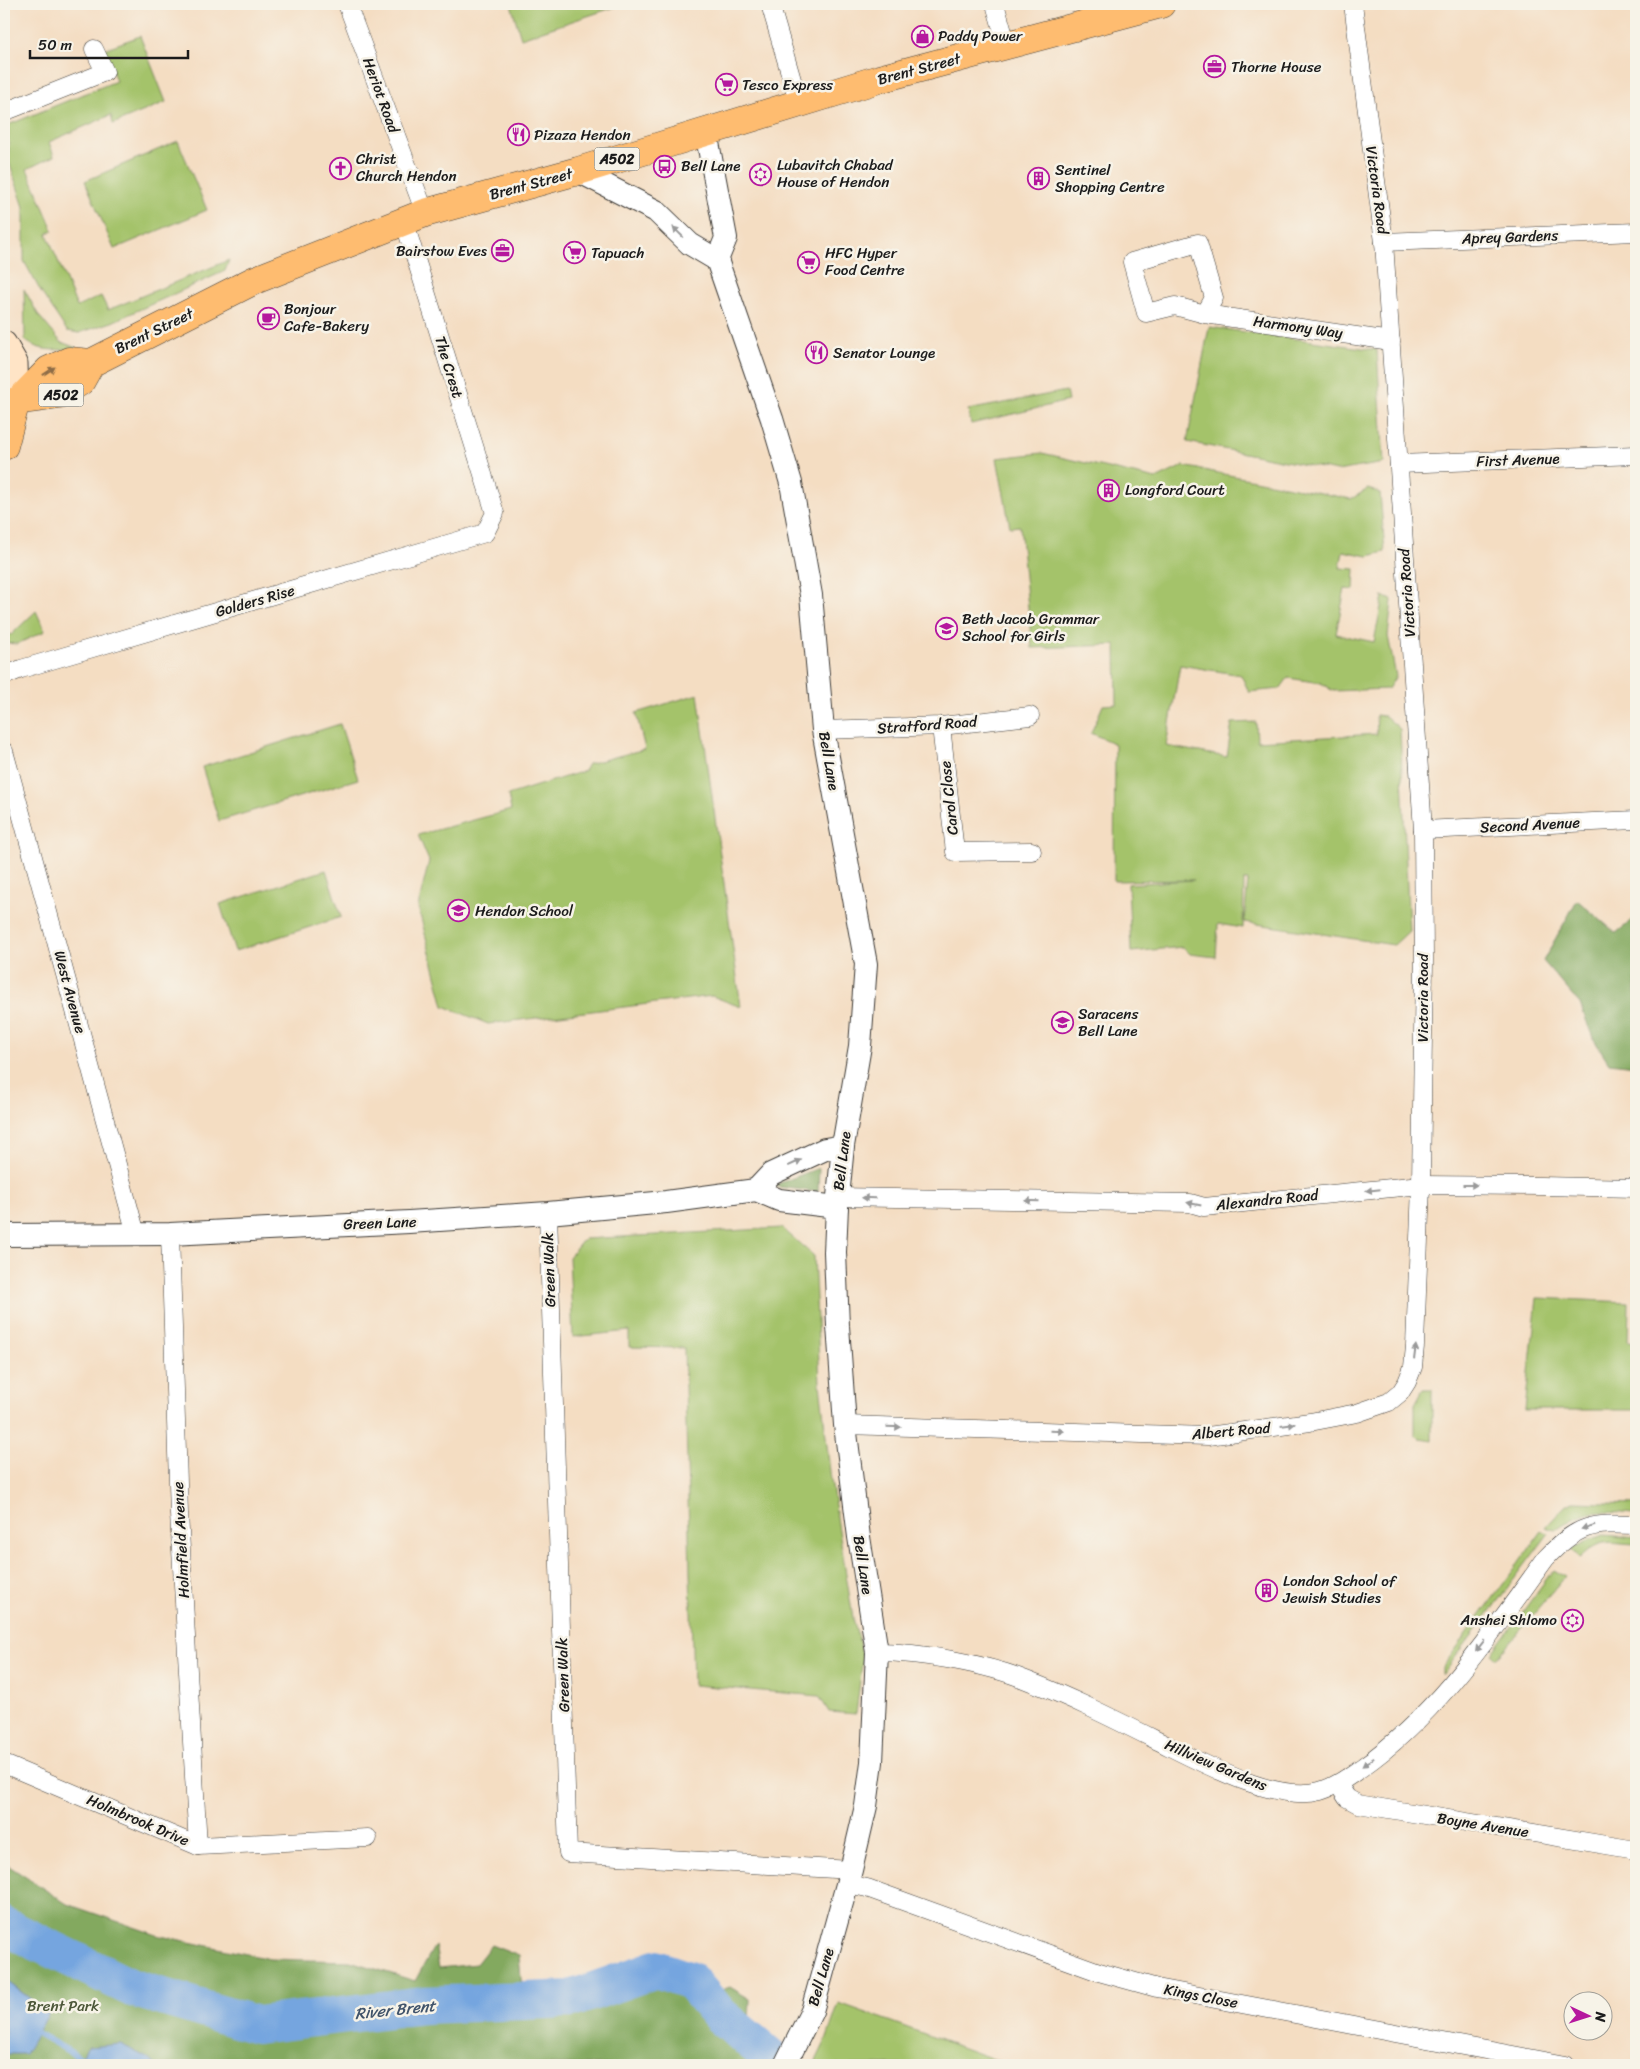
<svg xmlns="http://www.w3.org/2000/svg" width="1640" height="2069" font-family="Sriracha,sans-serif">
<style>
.green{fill:#a4c36b;stroke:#607044}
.forest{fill:#83a95f;stroke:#50623e}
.water{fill:#75a5df;stroke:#48607e}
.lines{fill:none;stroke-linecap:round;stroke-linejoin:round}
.stream{stroke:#75a5df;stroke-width:6}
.river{stroke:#75a5df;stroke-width:38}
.minor-casing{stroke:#3c3935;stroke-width:19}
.tertiary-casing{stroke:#3c3935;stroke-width:24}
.secondary-casing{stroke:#3c3935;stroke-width:27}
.primary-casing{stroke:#3c3935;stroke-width:29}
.minor{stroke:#fff;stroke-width:18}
.tertiary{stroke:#fff;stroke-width:22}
.secondary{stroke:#ffe4c6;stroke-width:25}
.primary{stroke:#febc70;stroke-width:28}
.oneway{fill:#999}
.oneway2{fill:#8d6c46}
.labels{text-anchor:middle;stroke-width:5;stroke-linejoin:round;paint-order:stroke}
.shield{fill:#f7f3e8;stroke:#5e5c59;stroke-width:1}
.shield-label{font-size:14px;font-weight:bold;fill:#1c1c1c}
.poi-label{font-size:15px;fill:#1c1c1c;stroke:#f7f3e8;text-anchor:start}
.street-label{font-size:15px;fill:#1c1c1c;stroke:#f7f3e8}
.park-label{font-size:15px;fill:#4c5638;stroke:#f7f3e8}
.water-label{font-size:16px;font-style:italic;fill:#40536a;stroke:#f7f3e8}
</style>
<rect width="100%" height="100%" fill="#f7f3e8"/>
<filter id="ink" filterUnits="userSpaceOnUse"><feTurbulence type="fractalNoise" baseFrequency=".02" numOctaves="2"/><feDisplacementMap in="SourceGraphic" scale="10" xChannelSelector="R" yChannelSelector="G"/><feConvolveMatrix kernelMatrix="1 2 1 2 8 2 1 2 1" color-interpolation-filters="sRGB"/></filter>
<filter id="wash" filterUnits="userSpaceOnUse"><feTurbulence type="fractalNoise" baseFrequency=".0096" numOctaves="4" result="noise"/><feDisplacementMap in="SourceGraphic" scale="20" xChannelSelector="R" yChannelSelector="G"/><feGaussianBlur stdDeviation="1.12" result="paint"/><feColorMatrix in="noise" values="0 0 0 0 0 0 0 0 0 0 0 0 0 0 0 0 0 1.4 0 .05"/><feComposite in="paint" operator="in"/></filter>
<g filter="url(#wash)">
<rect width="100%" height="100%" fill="#f4ddc2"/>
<g class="green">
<path d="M 511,4 L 624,4 L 521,38 Z"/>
<path d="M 140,36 L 166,102 L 113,124 L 111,115 L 49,142 L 54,156 L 27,169 L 53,230 L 47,234 L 77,307 L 101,296 L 108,310 L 229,260 L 225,271 L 112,322 L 79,333 L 67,331 L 41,292 L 24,261 L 24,207 L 9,162 L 8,125 L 116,81 L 104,49 Z"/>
<path d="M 178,141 L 207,210 L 114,249 L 85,181 Z"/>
<path d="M 24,289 L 39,316 L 61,342 L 77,348 C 59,350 40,353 25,340 Z"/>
<path d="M 1209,327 L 1377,350 L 1384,463 L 1337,471 L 1187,442 Z"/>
<path d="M 1066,391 L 1068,401 L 971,424 L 968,410 Z"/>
<path d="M 1042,453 L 1156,479 L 1183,466 L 1351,499 L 1368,489 L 1380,493 L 1385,552 L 1368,556 L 1343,551 L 1340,568 L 1355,569 L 1354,590 L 1345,589 L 1336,634 L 1374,642 L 1383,596 L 1392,600 L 1388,636 L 1396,676 L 1388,689 L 1333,691 L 1321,683 L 1288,678 L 1280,689 L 1249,692 L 1241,675 L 1180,665 L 1166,746 L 1227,757 L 1232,723 L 1256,722 L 1257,741 L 1377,734 L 1376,715 L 1385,716 L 1400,729 L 1409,931 L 1394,945 L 1244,922 L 1248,880 L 1244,880 L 1243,928 L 1218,924 L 1216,957 L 1190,954 L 1183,947 L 1131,952 L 1128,884 L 1194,880 L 1114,881 L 1115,744 L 1091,733 L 1103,705 L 1117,704 L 1116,645 L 1032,648 L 1020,526 L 1010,527 L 997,458 Z"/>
<path d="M 36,611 L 45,631 L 17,644 L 4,643 L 4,628 L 11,635 Z"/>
<path d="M 698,694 L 741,1007 L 712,996 L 488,1024 L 444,1006 L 418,907 L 429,861 L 418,835 L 511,810 L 508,795 L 584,771 L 588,764 L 645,749 L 636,713 Z"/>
<path d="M 340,724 L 358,779 L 219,821 L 202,767 Z"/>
<path d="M 326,870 L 341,917 L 235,951 L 220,904 Z"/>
<path d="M 782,1228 L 814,1256 L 820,1384 L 831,1480 L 853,1618 L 863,1657 L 856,1714 L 829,1712 L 819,1696 L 693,1685 L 684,1348 L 629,1347 L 629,1331 L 573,1337 L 569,1257 L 584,1239 Z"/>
<path d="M 1537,1298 L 1629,1302 L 1628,1342 L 1636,1343 L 1636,1410 L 1525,1410 Z"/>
<path d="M 1423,1389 L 1432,1389 L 1432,1440 L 1420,1438 L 1415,1435 L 1415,1404 Z"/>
<path d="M 1573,1502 L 1636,1504 L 1636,1514 C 1598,1512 1589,1507 1556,1530 L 1546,1527 L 1565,1506 Z"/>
<path d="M 1542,1531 L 1549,1533 L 1442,1675 L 1442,1668 Z"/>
<path d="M 1604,1535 L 1636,1538 L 1636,1544 C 1610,1543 1600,1537 1580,1558 L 1572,1550 L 1588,1540 Z"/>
<path d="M 1553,1570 L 1565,1577 L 1497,1658 L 1492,1654 Z"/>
<path d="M 839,2003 L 1010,2065 L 814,2065 L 827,2038 Z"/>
</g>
<g class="forest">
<path d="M 1577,900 L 1616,933 L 1636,917 L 1636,1066 L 1609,1063 L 1593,1038 L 1580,1004 L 1543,961 Z"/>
<path d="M 819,1168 L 818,1192 L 772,1186 Z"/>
<path d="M 4,1864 L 12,1868 L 67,1904 L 157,1935 L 270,1959 L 350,1961 L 415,1981 L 435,1945 L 439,1968 L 476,1964 L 491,1945 L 519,1956 L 522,1989 L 554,1997 L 659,1972 L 713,1993 L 730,1987 L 750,1999 L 749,2022 L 757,2045 L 750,2065 L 155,2065 L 147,2058 L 88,2047 L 77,2065 L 4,2065 L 4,2052 L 8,2054 L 49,2013 L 4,1979 Z"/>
</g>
<g class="water">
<path d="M 4,1979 L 49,2013 L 25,2054 L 8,2054 L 4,2052 Z"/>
<path d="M 121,2044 L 147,2058 L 155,2065 L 77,2065 L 88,2047 Z"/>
</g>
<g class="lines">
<path class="stream" d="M 30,2029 L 81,2058"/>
<path class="river" d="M 4,1926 L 132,1988 L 257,2025 L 424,2005 L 571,1999 L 656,1969 L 691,1981 L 720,2015 L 769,2056"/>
</g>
</g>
<g filter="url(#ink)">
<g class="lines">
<defs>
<g id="minor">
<path d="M 347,4 L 425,213"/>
<path d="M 770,4 L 799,104"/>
<path d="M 995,4 L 1007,46"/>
<path d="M 4,112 L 105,72 L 94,49"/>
<path d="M 1384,242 L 1636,232"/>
<path d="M 1205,314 L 1214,298 L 1198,243 L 1132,262 L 1146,313 L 1175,306 L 1205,314 L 1391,341"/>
<path d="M 1399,464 L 1636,455"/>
<path d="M 4,676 L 21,669 L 485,533 L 495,513 L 404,221"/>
<path d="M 941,726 L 955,852 L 1032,851"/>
<path d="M 823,730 L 941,726 L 1030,716"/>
<path d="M 4,751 L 136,1234"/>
<path d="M 1423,830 L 1636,820"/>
<path d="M 838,1197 L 1190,1203 L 1204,1207 L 1421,1185 L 1541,1186 L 1636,1188"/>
<path d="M 548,1213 L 568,1853 L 851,1870"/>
<path d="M 170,1234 L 179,1514 L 198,1846"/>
<path d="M 845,1425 L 1208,1436 L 1310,1422 L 1357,1413 L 1389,1402 L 1400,1393 L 1407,1382 L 1413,1367 L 1415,1346 L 1421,1185 L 1424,960 L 1423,830 L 1384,242 L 1353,4"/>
<path d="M 877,1652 C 919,1652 987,1664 1026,1680 C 1070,1697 1112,1718 1154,1739 C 1195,1759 1274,1804 1320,1791 C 1335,1787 1348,1777 1361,1768 C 1438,1714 1492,1632 1546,1558 C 1578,1524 1592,1523 1636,1525"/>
<path d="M 4,1764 L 198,1846 L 368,1838"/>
<path d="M 1338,1784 L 1347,1798 L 1358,1804 L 1636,1850"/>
<path d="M 848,1884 L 867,1888 L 1099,1972 L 1157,1988 L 1565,2065"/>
</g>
<g id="tertiary">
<path d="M 706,132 L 726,238 L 717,260"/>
<path d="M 578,171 L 656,211 L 690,244 L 717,260 L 772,419 L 791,483 L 811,595 L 823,730 L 866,964 L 860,1046 L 843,1146 L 837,1207 L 835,1252 L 838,1326 L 845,1425 L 859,1537 L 877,1652 L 872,1762 L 866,1806 L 851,1870 L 812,2011 L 785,2065"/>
<path d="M 756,1190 L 771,1174 L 825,1149 L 843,1146"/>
<path d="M 4,1235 L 170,1234 L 409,1222 L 548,1213 L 666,1202 L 756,1190 L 779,1200 L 837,1207"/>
</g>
<path id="secondary" d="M 4,344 L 15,363 L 16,401"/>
<g id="primary">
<path d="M 16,401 L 60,395 L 81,381 L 91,363"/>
<path d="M 4,416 L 49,370 L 69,361 L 91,363 L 255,280 L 425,213 L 578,171 L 879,79 L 1161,4"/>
<path d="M 4,446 L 16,401"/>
</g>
</defs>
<use href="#minor" class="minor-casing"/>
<use href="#tertiary" class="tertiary-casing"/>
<use href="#secondary" class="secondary-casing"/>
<use href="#primary" class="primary-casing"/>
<use href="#minor" class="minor"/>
<use href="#tertiary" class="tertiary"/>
<use href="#secondary" class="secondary"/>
<use href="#primary" class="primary"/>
</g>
<defs><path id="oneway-solid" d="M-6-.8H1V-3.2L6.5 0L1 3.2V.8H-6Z" transform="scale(1.25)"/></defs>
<g class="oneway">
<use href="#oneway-solid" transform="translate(678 232) rotate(-135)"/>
<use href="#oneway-solid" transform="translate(795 1163) rotate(-25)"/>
<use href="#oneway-solid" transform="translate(1470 1185)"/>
<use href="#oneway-solid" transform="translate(1373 1190) rotate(174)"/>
<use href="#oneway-solid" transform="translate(869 1198) rotate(-179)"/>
<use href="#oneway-solid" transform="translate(1032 1201) rotate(-179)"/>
<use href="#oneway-solid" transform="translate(1194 1204) rotate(-168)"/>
<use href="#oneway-solid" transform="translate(1415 1352) rotate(-83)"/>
<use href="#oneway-solid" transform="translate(1288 1425) rotate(-8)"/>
<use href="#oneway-solid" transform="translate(894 1427) rotate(2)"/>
<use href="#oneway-solid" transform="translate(1057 1431) rotate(2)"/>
<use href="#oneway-solid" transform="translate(1588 1527) rotate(162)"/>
<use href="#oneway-solid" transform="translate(1480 1646) rotate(128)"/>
<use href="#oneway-solid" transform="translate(1368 1762) rotate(145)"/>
</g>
<use class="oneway2" href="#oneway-solid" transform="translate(49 371) rotate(-34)"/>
</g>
<defs>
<symbol id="shop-ring" viewBox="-11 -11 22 22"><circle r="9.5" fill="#f7f3e8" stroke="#b5179e" stroke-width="1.5"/><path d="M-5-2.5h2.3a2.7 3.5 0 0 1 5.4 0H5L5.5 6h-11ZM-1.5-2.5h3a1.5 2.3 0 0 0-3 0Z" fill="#b5179e"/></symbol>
<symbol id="office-ring" viewBox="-11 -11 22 22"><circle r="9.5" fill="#f7f3e8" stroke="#b5179e" stroke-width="1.5"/><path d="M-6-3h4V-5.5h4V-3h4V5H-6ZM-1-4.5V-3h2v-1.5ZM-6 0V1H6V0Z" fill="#b5179e"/></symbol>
<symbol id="supermarket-ring" viewBox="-11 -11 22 22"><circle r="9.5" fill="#f7f3e8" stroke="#b5179e" stroke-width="1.5"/><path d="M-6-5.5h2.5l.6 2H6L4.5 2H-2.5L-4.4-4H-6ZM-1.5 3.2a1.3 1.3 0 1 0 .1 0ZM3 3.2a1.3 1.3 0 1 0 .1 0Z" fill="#b5179e"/></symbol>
<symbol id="restaurant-ring" viewBox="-11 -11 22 22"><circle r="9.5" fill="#f7f3e8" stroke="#b5179e" stroke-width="1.5"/><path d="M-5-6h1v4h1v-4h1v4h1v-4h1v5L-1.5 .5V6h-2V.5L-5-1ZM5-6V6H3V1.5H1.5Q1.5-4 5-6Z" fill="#b5179e"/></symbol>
<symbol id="bus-ring" viewBox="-11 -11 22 22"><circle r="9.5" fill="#f7f3e8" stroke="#b5179e" stroke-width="1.5"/><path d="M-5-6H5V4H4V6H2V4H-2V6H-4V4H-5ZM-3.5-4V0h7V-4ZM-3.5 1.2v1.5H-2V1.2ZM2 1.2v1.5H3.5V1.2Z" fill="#b5179e"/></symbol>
<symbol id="church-ring" viewBox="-11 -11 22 22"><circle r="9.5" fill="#f7f3e8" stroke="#b5179e" stroke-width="1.5"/><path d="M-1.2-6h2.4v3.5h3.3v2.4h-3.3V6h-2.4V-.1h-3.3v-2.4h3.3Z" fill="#b5179e"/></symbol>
<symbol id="synagogue-ring" viewBox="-11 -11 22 22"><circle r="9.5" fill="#f7f3e8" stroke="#b5179e" stroke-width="1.5"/><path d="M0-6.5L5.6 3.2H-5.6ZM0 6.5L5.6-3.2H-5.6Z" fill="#b5179e"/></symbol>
<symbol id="building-ring" viewBox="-11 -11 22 22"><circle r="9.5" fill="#f7f3e8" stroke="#b5179e" stroke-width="1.5"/><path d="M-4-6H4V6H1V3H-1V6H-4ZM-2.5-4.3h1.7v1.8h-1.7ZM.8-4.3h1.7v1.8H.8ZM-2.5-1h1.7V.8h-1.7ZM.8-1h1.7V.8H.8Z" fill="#b5179e"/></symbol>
<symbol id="cafe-ring" viewBox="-11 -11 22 22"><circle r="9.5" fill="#f7f3e8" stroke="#b5179e" stroke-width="1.5"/><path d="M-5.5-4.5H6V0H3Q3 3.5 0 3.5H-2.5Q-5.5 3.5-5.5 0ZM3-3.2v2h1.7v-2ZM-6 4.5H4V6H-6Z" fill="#b5179e"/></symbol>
<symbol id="school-ring" viewBox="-11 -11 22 22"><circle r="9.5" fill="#f7f3e8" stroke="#b5179e" stroke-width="1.5"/><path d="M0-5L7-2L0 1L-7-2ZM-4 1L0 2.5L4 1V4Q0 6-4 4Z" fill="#b5179e"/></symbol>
</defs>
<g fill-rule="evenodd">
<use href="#shop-ring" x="910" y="24" width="25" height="25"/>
<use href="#office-ring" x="1202" y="54" width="25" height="25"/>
<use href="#supermarket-ring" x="714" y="72" width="25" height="25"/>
<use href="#restaurant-ring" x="506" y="122" width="25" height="25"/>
<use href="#bus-ring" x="652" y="154" width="25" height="25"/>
<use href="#church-ring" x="328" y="156" width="25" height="25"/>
<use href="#synagogue-ring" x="748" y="162" width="25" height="25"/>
<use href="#building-ring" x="1026" y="166" width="25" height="25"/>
<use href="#office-ring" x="490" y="238" width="25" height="25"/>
<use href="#supermarket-ring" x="562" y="240" width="25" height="25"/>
<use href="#supermarket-ring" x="796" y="250" width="25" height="25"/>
<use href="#cafe-ring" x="256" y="306" width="25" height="25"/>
<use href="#restaurant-ring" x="804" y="340" width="25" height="25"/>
<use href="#building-ring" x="1096" y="478" width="25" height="25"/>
<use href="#school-ring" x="934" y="616" width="25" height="25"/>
<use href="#school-ring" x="446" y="898" width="25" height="25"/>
<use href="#school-ring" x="1050" y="1010" width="25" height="25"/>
<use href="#building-ring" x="1254" y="1578" width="25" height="25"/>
<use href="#synagogue-ring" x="1560" y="1608" width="25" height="25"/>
</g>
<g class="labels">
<g class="shield">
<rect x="594.5" y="147.5" width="45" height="23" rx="4"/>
<rect x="38.5" y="383.5" width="45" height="23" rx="4"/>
</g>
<g class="shield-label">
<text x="617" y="164">A502</text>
<text x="61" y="400">A502</text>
</g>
<g class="poi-label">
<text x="938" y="41">Paddy Power</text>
<text x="1231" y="72">Thorne House</text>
<text x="742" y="90">Tesco Express</text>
<text x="534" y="140">Pizaza Hendon</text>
<text x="356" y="164">Christ<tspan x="356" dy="17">Church Hendon</tspan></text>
<text x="777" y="170">Lubavitch Chabad<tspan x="777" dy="17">House of Hendon</tspan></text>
<text x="681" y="171">Bell Lane</text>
<text x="1055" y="175">Sentinel<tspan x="1055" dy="17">Shopping Centre</tspan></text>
<text x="487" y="256" text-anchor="end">Bairstow Eves</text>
<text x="591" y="258">Tapuach</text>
<text x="825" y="258">HFC Hyper<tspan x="825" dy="17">Food Centre</tspan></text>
<text x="284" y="314">Bonjour<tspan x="284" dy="17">Cafe-Bakery</tspan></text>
<text x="833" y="358">Senator Lounge</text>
<text x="1125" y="495">Longford Court</text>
<text x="962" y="624">Beth Jacob Grammar<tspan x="962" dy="17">School for Girls</tspan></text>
<text x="475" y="916">Hendon School</text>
<text x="1078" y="1019">Saracens<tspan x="1078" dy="17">Bell Lane</tspan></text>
<text x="1283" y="1586">London School of<tspan x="1283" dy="17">Jewish Studies</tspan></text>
<text x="1557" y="1625" text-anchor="end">Anshei Shlomo</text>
</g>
<g class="street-label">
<text transform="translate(919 69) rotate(-15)" y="5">Brent Street</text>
<text transform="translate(381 95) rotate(70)" y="5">Heriot Road</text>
<text transform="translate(531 184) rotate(-15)" y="5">Brent Street</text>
<text transform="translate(1377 190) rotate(82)" y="5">Victoria Road</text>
<text transform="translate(1510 237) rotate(-2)" y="5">Aprey Gardens</text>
<text transform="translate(1298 327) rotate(8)" y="5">Harmony Way</text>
<text transform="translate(154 331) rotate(-26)" y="5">Brent Street</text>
<text transform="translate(449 367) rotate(73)" y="5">The Crest</text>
<text transform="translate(1518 460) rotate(-2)" y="5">First Avenue</text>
<text transform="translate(1407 593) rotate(-94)" y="5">Victoria Road</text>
<text transform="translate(255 601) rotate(-16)" y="5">Golders Rise</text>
<text transform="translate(927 725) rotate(-4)" y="5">Stratford Road</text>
<text transform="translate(829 761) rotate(80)" y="5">Bell Lane</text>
<text transform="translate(949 798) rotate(-96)" y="5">Carol Close</text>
<text transform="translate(1530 825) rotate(-3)" y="5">Second Avenue</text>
<text transform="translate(70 992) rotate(75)" y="5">West Avenue</text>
<text transform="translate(1423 998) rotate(-90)" y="5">Victoria Road</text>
<text transform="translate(842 1161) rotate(-83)" y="5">Bell Lane</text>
<text transform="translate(1267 1200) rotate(-6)" y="5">Alexandra Road</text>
<text transform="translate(380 1223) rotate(-2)" y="5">Green Lane</text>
<text transform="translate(549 1270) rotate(-92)" y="5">Green Walk</text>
<text transform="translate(1231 1431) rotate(-5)" y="5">Albert Road</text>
<text transform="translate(181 1540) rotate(-93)" y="5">Holmfield Avenue</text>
<text transform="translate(863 1565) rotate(81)" y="5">Bell Lane</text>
<text transform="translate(563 1675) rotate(-92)" y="5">Green Walk</text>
<text transform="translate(1216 1765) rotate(23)" y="5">Hillview Gardens</text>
<text transform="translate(138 1820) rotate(23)" y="5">Holmbrook Drive</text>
<text transform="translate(1483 1825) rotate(9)" y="5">Boyne Avenue</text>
<text transform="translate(821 1977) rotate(-74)" y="5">Bell Lane</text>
<text transform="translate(1201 1996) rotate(11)" y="5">Kings Close</text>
</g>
<g class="park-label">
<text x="63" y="2011">Brent Park</text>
</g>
<g class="water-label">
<text transform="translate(395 2009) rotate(-6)" y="6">River Brent</text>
</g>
</g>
<rect width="1640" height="2069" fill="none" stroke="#f7f3e8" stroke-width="20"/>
<g transform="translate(1588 2016) rotate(94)"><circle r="24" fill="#f7f3e8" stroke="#9f9d96"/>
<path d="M0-4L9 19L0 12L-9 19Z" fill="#b5179e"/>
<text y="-8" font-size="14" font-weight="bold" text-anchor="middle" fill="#1c1c1c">N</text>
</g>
<path d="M30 50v8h158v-8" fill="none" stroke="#1c1c1c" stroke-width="2.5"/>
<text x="38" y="50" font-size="15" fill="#1c1c1c" stroke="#f7f3e8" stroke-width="4" paint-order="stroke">50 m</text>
</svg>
